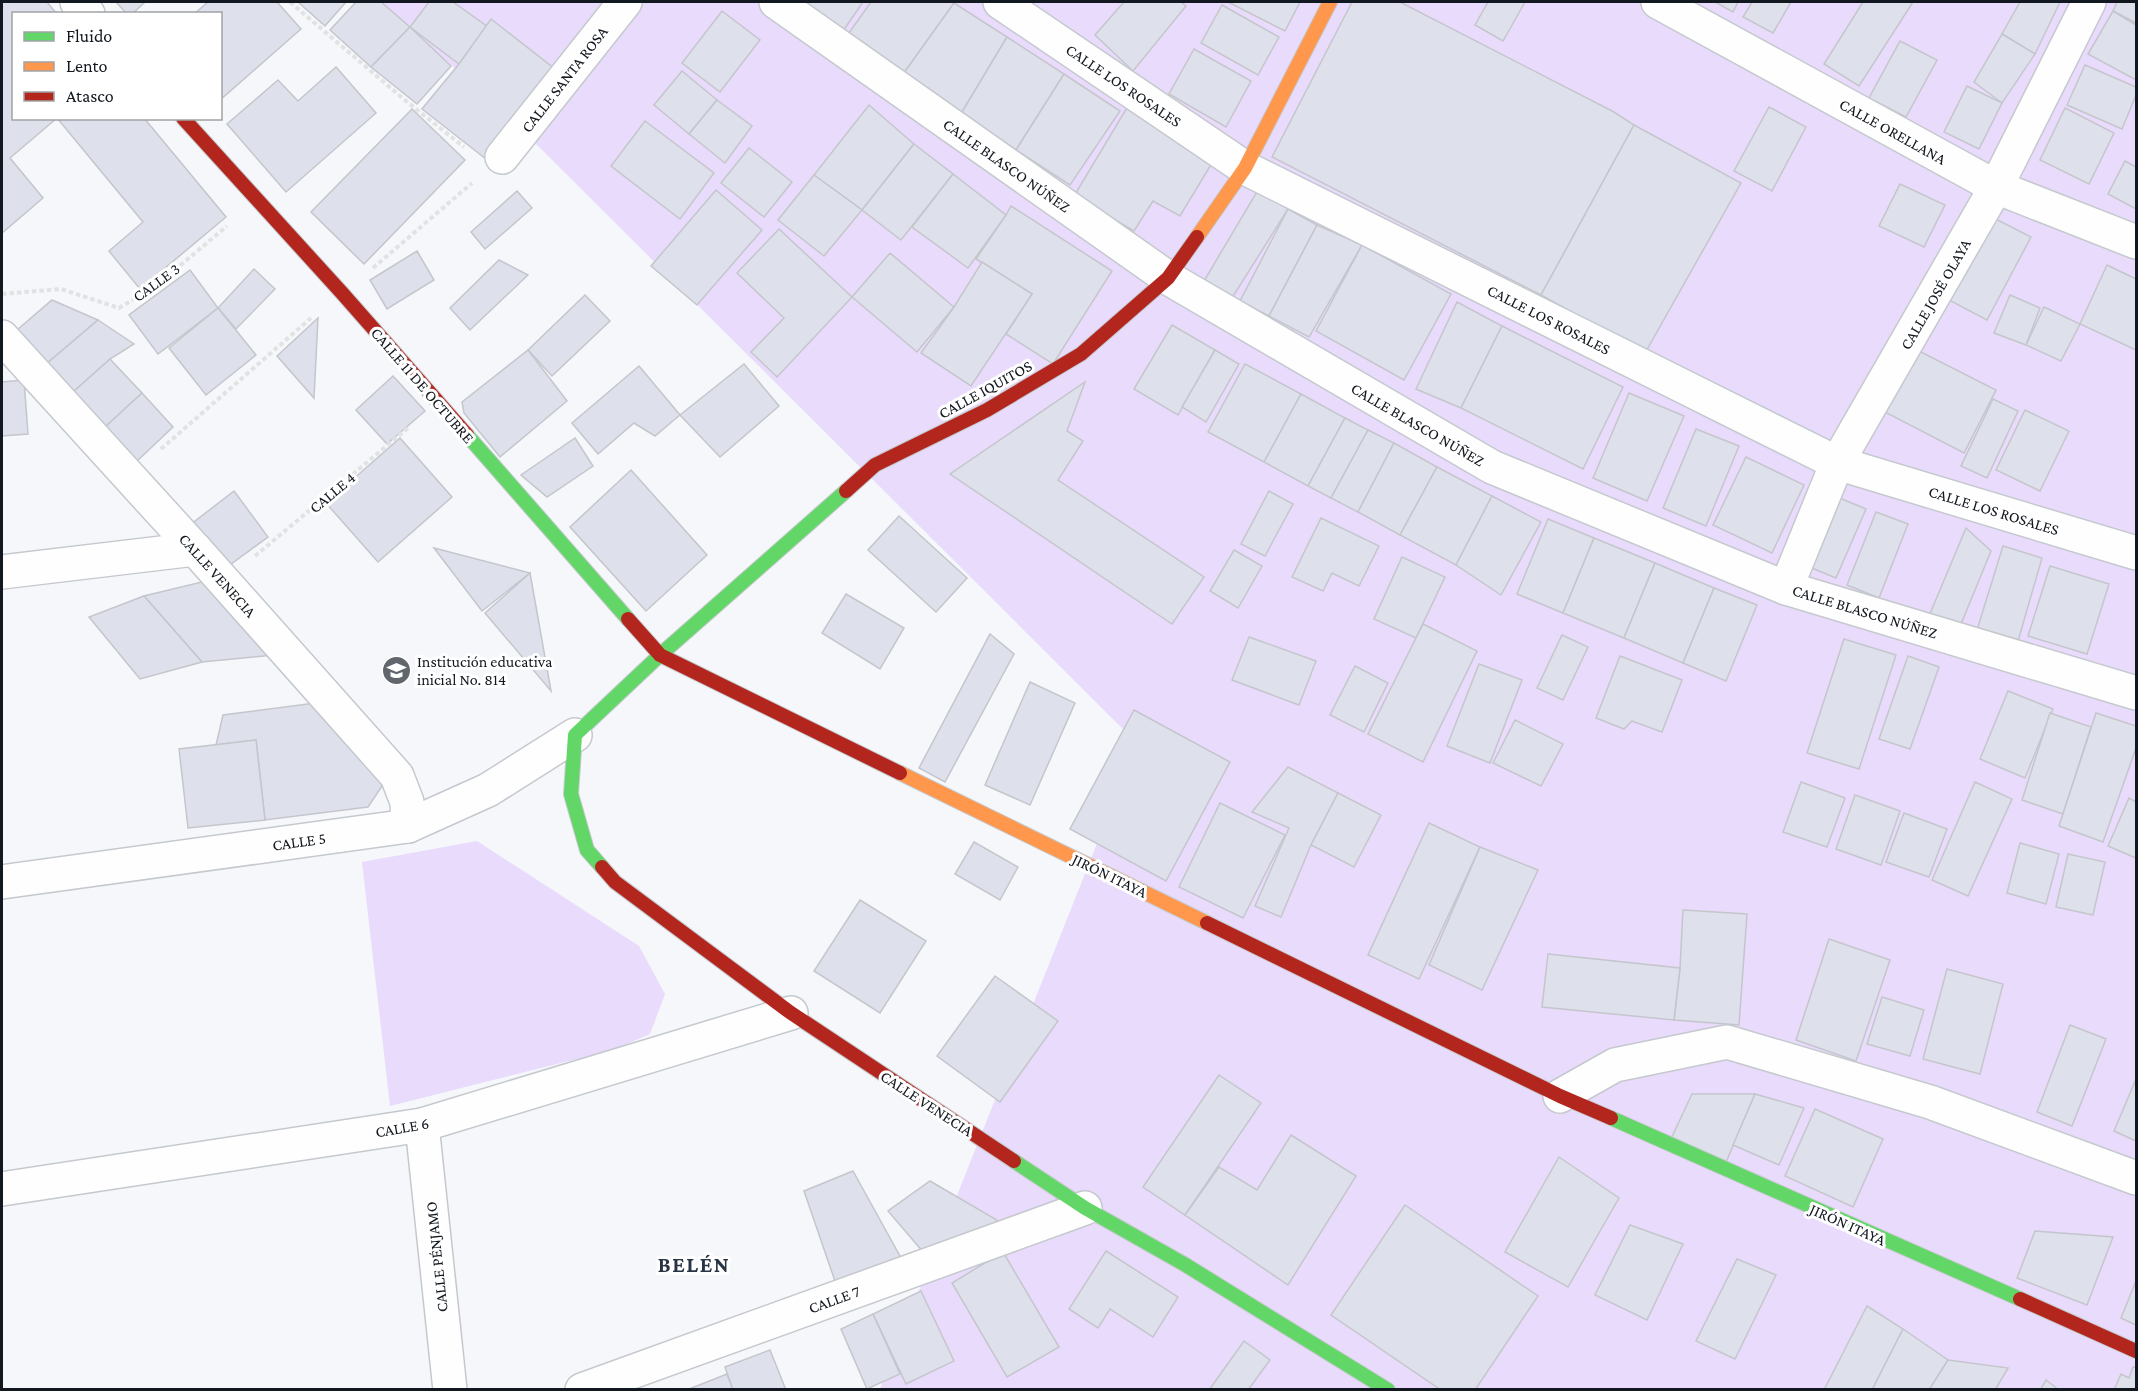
<svg xmlns="http://www.w3.org/2000/svg" width="2138" height="1391" font-family="'Crimson Pro',serif">
<style>
.green{fill:#e9dbfc}
.building{fill:#dee0ec;stroke:#c5c6cc;stroke-width:1.5}
.lines{fill:none;stroke-linecap:round;stroke-linejoin:round}
.street-casing{stroke:#c5c9ce;stroke-width:36}
.fast-casing{stroke:#c5c9ce;stroke-width:16}
.slow-casing{stroke:#c5c9ce;stroke-width:16}
.jam-casing{stroke:#c5c9ce;stroke-width:16}
.path{stroke:#e1e2e3;stroke-width:4;stroke-dasharray:4.5 3;stroke-linecap:butt}
.street{stroke:#fefefe;stroke-width:33}
.fast{stroke:#63d668;stroke-width:14}
.slow{stroke:#ff974d;stroke-width:14}
.jam{stroke:#b3261e;stroke-width:14}
.labels{text-anchor:middle;stroke-width:6;stroke-linejoin:round;paint-order:stroke}
.street-label{font-size:16px;fill:#12181f;stroke:#fff}
.poi-label{font-size:16px;fill:#12181f;stroke:#fff;text-anchor:start}
.district-label{font-size:22px;font-weight:bold;letter-spacing:1.5px;fill:#273444;stroke:#fff}
</style>
<rect width="100%" height="100%" fill="#f5f7fa"/>
<g class="green">
<path d="M 380,2 L 2136,2 L 2136,1389 L 880,1389 L 1137,743 L 502,110 Z"/>
<path d="M 477,841 L 639,946 L 665,994 L 650,1034 L 613,1050 L 390,1106 L 362,862 Z"/>
</g>
<g class="building">
<path d="M 2,2 L 47,2 L 57,14 L 14,14 L 14,118 L 57,118 L 10,158 L 43,198 L 2,233 Z"/>
<path d="M 116,2 L 145,2 L 132,14 L 127,14 Z"/>
<path d="M 208,2 L 277,2 L 301,29 L 220,100 L 220,14 L 194,14 Z"/>
<path d="M 298,2 L 346,2 L 325,26 Z"/>
<path d="M 356,2 L 381,2 L 410,27 L 371,67 L 330,30 Z"/>
<path d="M 429,2 L 453,2 L 488,27 L 459,64 L 410,27 Z"/>
<path d="M 800,2 L 863,2 L 843,31 Z"/>
<path d="M 871,2 L 953,2 L 954,3 L 901,77 L 846,37 Z"/>
<path d="M 1124,2 L 1181,2 L 1186,6 L 1133,71 L 1095,35 Z"/>
<path d="M 1228,2 L 1300,2 L 1285,31 Z"/>
<path d="M 1352,2 L 1400,2 L 1614,112 L 1634,125 L 1541,295 L 1272,157 Z"/>
<path d="M 1488,2 L 1525,2 L 1503,41 L 1475,25 Z"/>
<path d="M 1715,2 L 1738,2 L 1733,12 Z"/>
<path d="M 1752,2 L 1791,2 L 1773,33 L 1743,17 Z"/>
<path d="M 1863,2 L 1913,2 L 1859,86 L 1824,64 Z"/>
<path d="M 2020,2 L 2060,2 L 2035,54 L 2002,34 Z"/>
<path d="M 2117,2 L 2136,2 L 2136,23 L 2113,11 Z"/>
<path d="M 954,3 L 1007,37 L 959,117 L 901,77 Z"/>
<path d="M 1222,5 L 1279,37 L 1258,75 L 1201,43 Z"/>
<path d="M 722,11 L 760,40 L 720,92 L 682,63 Z"/>
<path d="M 2113,11 L 2136,25 L 2136,80 L 2088,54 Z"/>
<path d="M 491,19 L 560,73 L 491,163 L 422,109 L 459,64 Z"/>
<path d="M 410,27 L 451,66 L 417,104 L 371,67 Z"/>
<path d="M 2002,34 L 2035,54 L 2002,103 L 1974,82 Z"/>
<path d="M 1007,37 L 1064,74 L 1016,150 L 959,117 Z"/>
<path d="M 1900,41 L 1937,60 L 1906,117 L 1869,98 Z"/>
<path d="M 1194,49 L 1251,81 L 1226,127 L 1169,94 Z"/>
<path d="M 2085,65 L 2136,87 L 2136,95 L 2122,129 L 2067,105 Z"/>
<path d="M 336,67 L 376,113 L 286,192 L 227,124 L 278,80 L 298,101 Z"/>
<path d="M 682,71 L 717,100 L 689,134 L 654,105 Z"/>
<path d="M 1064,74 L 1120,111 L 1070,185 L 1016,150 Z"/>
<path d="M 1967,86 L 2002,103 L 1979,149 L 1944,132 Z"/>
<path d="M 717,100 L 752,126 L 725,163 L 689,134 Z"/>
<path d="M 1131,101 L 1218,153 L 1180,216 L 1153,201 L 1134,231 L 1074,196 Z"/>
<path d="M 869,105 L 914,144 L 862,210 L 814,175 Z"/>
<path d="M 1769,107 L 1806,127 L 1772,191 L 1734,171 Z"/>
<path d="M 2065,108 L 2114,133 L 2089,184 L 2040,160 Z"/>
<path d="M 412,109 L 465,160 L 364,264 L 311,212 Z"/>
<path d="M 57,118 L 144,118 L 226,217 L 140,289 L 109,251 L 143,222 Z"/>
<path d="M 645,121 L 714,173 L 680,219 L 611,166 Z"/>
<path d="M 1634,125 L 1741,183 L 1645,353 L 1541,295 Z"/>
<path d="M 914,144 L 953,174 L 901,240 L 862,210 Z"/>
<path d="M 749,148 L 792,182 L 764,217 L 721,183 Z"/>
<path d="M 2125,161 L 2136,167 L 2136,209 L 2108,194 Z"/>
<path d="M 953,174 L 1006,215 L 968,268 L 912,227 Z"/>
<path d="M 814,175 L 862,210 L 824,256 L 778,220 Z"/>
<path d="M 1900,184 L 1945,205 L 1924,247 L 1879,226 Z"/>
<path d="M 716,190 L 762,230 L 697,305 L 651,266 Z"/>
<path d="M 1258,190 L 1288,209 L 1232,298 L 1204,281 Z"/>
<path d="M 517,191 L 532,208 L 485,249 L 471,232 Z"/>
<path d="M 1011,206 L 1112,271 L 1053,364 L 1006,334 L 1032,294 L 976,259 L 1006,215 Z"/>
<path d="M 1288,209 L 1317,225 L 1269,316 L 1240,301 Z"/>
<path d="M 1988,215 L 2031,237 L 1987,320 L 1945,298 Z"/>
<path d="M 1317,225 L 1362,245 L 1309,337 L 1269,316 Z"/>
<path d="M 779,229 L 852,297 L 777,377 L 751,352 L 784,318 L 737,273 Z"/>
<path d="M 1362,245 L 1451,294 L 1404,380 L 1316,331 Z"/>
<path d="M 417,251 L 434,280 L 387,309 L 370,280 Z"/>
<path d="M 890,253 L 954,307 L 917,352 L 852,297 Z"/>
<path d="M 499,260 L 528,275 L 470,330 L 450,308 Z"/>
<path d="M 982,262 L 1032,294 L 971,386 L 921,353 L 954,307 Z"/>
<path d="M 2107,265 L 2136,279 L 2136,350 L 2080,324 Z"/>
<path d="M 254,269 L 275,289 L 236,329 L 218,308 Z"/>
<path d="M 190,270 L 218,308 L 158,354 L 129,315 Z"/>
<path d="M 585,295 L 610,321 L 552,376 L 528,350 Z"/>
<path d="M 2010,295 L 2040,308 L 2026,345 L 1994,333 Z"/>
<path d="M 52,300 L 98,320 L 38,371 L 10,336 Z"/>
<path d="M 1457,302 L 1502,326 L 1461,408 L 1416,389 Z"/>
<path d="M 2044,307 L 2080,324 L 2061,361 L 2026,345 Z"/>
<path d="M 218,308 L 256,355 L 206,395 L 169,348 Z"/>
<path d="M 318,318 L 314,398 L 277,356 Z"/>
<path d="M 98,320 L 134,344 L 110,359 L 72,393 L 38,371 Z"/>
<path d="M 1172,325 L 1215,350 L 1178,415 L 1134,389 Z"/>
<path d="M 1502,326 L 1623,387 L 1583,469 L 1461,408 Z"/>
<path d="M 1911,347 L 1996,390 L 1964,453 L 1879,409 Z"/>
<path d="M 528,350 L 567,401 L 500,457 L 464,413 L 462,402 Z"/>
<path d="M 1215,350 L 1239,364 L 1206,422 L 1182,407 Z"/>
<path d="M 110,359 L 142,393 L 104,428 L 72,393 Z"/>
<path d="M 744,364 L 779,406 L 720,457 L 680,415 Z"/>
<path d="M 1245,364 L 1301,394 L 1264,462 L 1208,432 Z"/>
<path d="M 639,366 L 680,415 L 655,436 L 634,423 L 598,454 L 572,423 Z"/>
<path d="M 393,376 L 425,411 L 387,444 L 356,410 Z"/>
<path d="M 24,380 L 28,434 L 2,436 L 2,382 Z"/>
<path d="M 1085,382 L 1067,431 L 1083,441 L 1058,480 L 1204,577 L 1172,624 L 950,474 Z"/>
<path d="M 142,393 L 173,427 L 135,463 L 104,428 Z"/>
<path d="M 1629,393 L 1684,416 L 1647,501 L 1593,478 Z"/>
<path d="M 1301,394 L 1345,418 L 1308,486 L 1264,462 Z"/>
<path d="M 1993,399 L 2018,411 L 1987,478 L 1961,466 Z"/>
<path d="M 2025,410 L 2069,431 L 2040,491 L 1996,470 Z"/>
<path d="M 1345,418 L 1368,430 L 1331,498 L 1308,486 Z"/>
<path d="M 1696,429 L 1739,446 L 1706,526 L 1663,508 Z"/>
<path d="M 1368,430 L 1394,443 L 1358,512 L 1331,498 Z"/>
<path d="M 400,438 L 452,497 L 378,562 L 326,503 Z"/>
<path d="M 575,438 L 593,466 L 547,497 L 521,475 Z"/>
<path d="M 1394,443 L 1437,467 L 1400,535 L 1358,512 Z"/>
<path d="M 1746,457 L 1804,485 L 1772,553 L 1713,525 Z"/>
<path d="M 1437,467 L 1492,496 L 1456,565 L 1400,535 Z"/>
<path d="M 631,470 L 707,555 L 646,611 L 570,527 Z"/>
<path d="M 234,491 L 268,537 L 223,570 L 190,525 Z"/>
<path d="M 1269,491 L 1293,504 L 1265,556 L 1241,544 Z"/>
<path d="M 1832,495 L 1866,509 L 1836,578 L 1802,564 Z"/>
<path d="M 1492,496 L 1541,522 L 1501,595 L 1456,565 Z"/>
<path d="M 1876,512 L 1908,524 L 1879,598 L 1847,585 Z"/>
<path d="M 899,516 L 967,578 L 936,612 L 868,550 Z"/>
<path d="M 1321,518 L 1379,546 L 1359,586 L 1332,573 L 1323,591 L 1292,577 Z"/>
<path d="M 1548,519 L 1594,538 L 1563,613 L 1517,594 Z"/>
<path d="M 1966,528 L 1991,551 L 1959,629 L 1929,616 Z"/>
<path d="M 1594,538 L 1655,563 L 1624,638 L 1563,613 Z"/>
<path d="M 2003,546 L 2042,558 L 2018,641 L 1977,630 Z"/>
<path d="M 434,548 L 530,573 L 482,611 Z"/>
<path d="M 1234,550 L 1262,566 L 1238,608 L 1210,591 Z"/>
<path d="M 1402,557 L 1445,577 L 1416,638 L 1374,619 Z"/>
<path d="M 1655,563 L 1714,588 L 1683,663 L 1624,638 Z"/>
<path d="M 2050,566 L 2109,584 L 2087,654 L 2028,636 Z"/>
<path d="M 530,573 L 551,691 L 485,613 Z"/>
<path d="M 210,580 L 274,655 L 202,662 L 144,596 Z"/>
<path d="M 1714,588 L 1757,605 L 1726,681 L 1683,663 Z"/>
<path d="M 846,594 L 904,628 L 880,669 L 822,633 Z"/>
<path d="M 144,596 L 202,662 L 140,679 L 89,617 Z"/>
<path d="M 1423,624 L 1477,651 L 1423,762 L 1368,734 Z"/>
<path d="M 990,634 L 1014,654 L 945,782 L 919,768 Z"/>
<path d="M 1562,635 L 1588,647 L 1563,700 L 1537,688 Z"/>
<path d="M 1249,637 L 1316,661 L 1299,705 L 1232,680 Z"/>
<path d="M 1844,639 L 1896,655 L 1859,769 L 1807,753 Z"/>
<path d="M 1620,656 L 1682,680 L 1662,732 L 1632,721 L 1624,729 L 1596,718 Z"/>
<path d="M 1908,656 L 1939,667 L 1910,749 L 1879,739 Z"/>
<path d="M 1479,664 L 1522,680 L 1490,763 L 1447,746 Z"/>
<path d="M 1355,666 L 1388,683 L 1364,732 L 1330,715 Z"/>
<path d="M 1030,682 L 1075,703 L 1030,805 L 985,785 Z"/>
<path d="M 2008,691 L 2053,709 L 2025,778 L 1980,759 Z"/>
<path d="M 323,702 L 390,774 L 368,807 L 265,820 L 256,740 L 216,745 L 223,715 Z"/>
<path d="M 1134,710 L 1230,762 L 1166,881 L 1070,829 Z"/>
<path d="M 2050,713 L 2091,727 L 2063,814 L 2022,800 Z"/>
<path d="M 2096,713 L 2136,726 L 2136,748 L 2103,842 L 2059,826 Z"/>
<path d="M 1515,720 L 1563,744 L 1541,786 L 1493,763 Z"/>
<path d="M 256,740 L 265,820 L 188,828 L 179,749 Z"/>
<path d="M 1288,767 L 1338,793 L 1311,845 L 1281,917 L 1255,906 L 1289,828 L 1252,812 Z"/>
<path d="M 1801,782 L 1845,798 L 1827,847 L 1783,832 Z"/>
<path d="M 1975,782 L 2012,799 L 1968,896 L 1932,880 Z"/>
<path d="M 1338,793 L 1381,815 L 1354,867 L 1311,845 Z"/>
<path d="M 1855,795 L 1900,811 L 1881,865 L 1836,849 Z"/>
<path d="M 2129,798 L 2136,802 L 2136,858 L 2108,846 Z"/>
<path d="M 1220,803 L 1285,835 L 1243,918 L 1179,887 Z"/>
<path d="M 1904,813 L 1947,829 L 1929,877 L 1886,862 Z"/>
<path d="M 1429,823 L 1480,847 L 1419,979 L 1368,955 Z"/>
<path d="M 974,842 L 1018,867 L 1000,900 L 955,874 Z"/>
<path d="M 2020,843 L 2059,854 L 2046,904 L 2007,893 Z"/>
<path d="M 1480,847 L 1538,870 L 1482,990 L 1429,965 Z"/>
<path d="M 2068,854 L 2105,862 L 2093,915 L 2056,907 Z"/>
<path d="M 860,900 L 926,941 L 880,1013 L 814,971 Z"/>
<path d="M 1683,910 L 1747,914 L 1739,1025 L 1674,1020 L 1680,968 Z"/>
<path d="M 1829,939 L 1890,960 L 1856,1061 L 1796,1040 Z"/>
<path d="M 1548,954 L 1680,968 L 1674,1020 L 1542,1007 Z"/>
<path d="M 1947,969 L 2003,984 L 1980,1074 L 1923,1059 Z"/>
<path d="M 995,976 L 1058,1021 L 1000,1102 L 937,1056 Z"/>
<path d="M 1882,997 L 1924,1010 L 1910,1056 L 1867,1044 Z"/>
<path d="M 2070,1025 L 2106,1039 L 2072,1126 L 2037,1112 Z"/>
<path d="M 1219,1075 L 1261,1103 L 1185,1215 L 1143,1187 Z"/>
<path d="M 2136,1079 L 2136,1141 L 2114,1131 Z"/>
<path d="M 1692,1094 L 1755,1094 L 1724,1167 L 1670,1141 Z"/>
<path d="M 1755,1094 L 1804,1108 L 1779,1165 L 1733,1145 Z"/>
<path d="M 1815,1109 L 1883,1139 L 1853,1207 L 1785,1176 Z"/>
<path d="M 1291,1135 L 1356,1176 L 1288,1285 L 1185,1215 L 1219,1167 L 1257,1190 Z"/>
<path d="M 1559,1157 L 1619,1198 L 1568,1287 L 1505,1252 Z"/>
<path d="M 853,1171 L 901,1258 L 837,1287 L 804,1191 Z"/>
<path d="M 930,1181 L 1002,1223 L 924,1253 L 888,1211 Z"/>
<path d="M 1405,1205 L 1538,1296 L 1475,1390 L 1441,1390 L 1331,1315 Z"/>
<path d="M 1630,1225 L 1683,1244 L 1647,1320 L 1595,1295 Z"/>
<path d="M 2035,1231 L 2113,1237 L 2087,1305 L 2017,1278 Z"/>
<path d="M 1106,1251 L 1178,1297 L 1153,1337 L 1110,1309 L 1098,1328 L 1069,1309 Z"/>
<path d="M 1003,1252 L 1059,1347 L 1007,1377 L 952,1283 Z"/>
<path d="M 1737,1259 L 1776,1275 L 1735,1359 L 1696,1341 Z"/>
<path d="M 2136,1281 L 2136,1325 L 2121,1318 Z"/>
<path d="M 921,1291 L 954,1361 L 906,1384 L 873,1314 Z"/>
<path d="M 1867,1306 L 1903,1329 L 1872,1390 L 1824,1390 Z"/>
<path d="M 873,1314 L 900,1374 L 867,1389 L 841,1329 Z"/>
<path d="M 1903,1329 L 1948,1360 L 1929,1390 L 1872,1390 Z"/>
<path d="M 1244,1341 L 1270,1360 L 1248,1390 L 1209,1390 Z"/>
<path d="M 770,1350 L 786,1390 L 733,1390 L 725,1367 Z"/>
<path d="M 1948,1360 L 2008,1368 L 1995,1390 L 1929,1390 Z"/>
<path d="M 2133,1367 L 2136,1368 L 2136,1390 L 2114,1390 L 2121,1374 L 2129,1378 Z"/>
<path d="M 727,1374 L 733,1390 L 689,1390 L 689,1389 Z"/>
<path d="M 2046,1380 L 2059,1390 L 2040,1390 Z"/>
</g>
<g class="lines">
<defs>
<g id="street">
<path d="M 77,2 L 88,14"/>
<path d="M 776,2 L 1168,278 L 1492,467 L 1786,588 L 2136,693"/>
<path d="M 1000,2 L 1245,168 L 1837,463 L 2136,553"/>
<path d="M 1658,2 L 1996,187 L 2136,242"/>
<path d="M 502,157 L 625,2"/>
<path d="M 2,337 L 195,549 L 397,776 L 407,802 L 408,826"/>
<path d="M 2,572 L 195,549"/>
<path d="M 1786,588 L 1837,463 L 1996,187 L 2089,2"/>
<path d="M 2,882 L 408,826 L 488,790 L 575,735"/>
<path d="M 1560,1096 L 1615,1065 L 1727,1042 L 1930,1102 L 2136,1178"/>
<path d="M 422,1125 L 450,1390"/>
<path d="M 2,1189 L 422,1125 L 791,1013"/>
<path d="M 582,1390 L 1085,1208"/>
</g>
<g id="fast">
<path d="M 467,435 L 628,619"/>
<path d="M 602,867 L 587,850 L 571,794 L 575,735 L 660,655 L 846,491"/>
<path d="M 1611,1118 L 2020,1299"/>
<path d="M 1014,1161 L 1085,1208 L 1184,1264 L 1388,1390"/>
</g>
<g id="slow">
<path d="M 1197,237 L 1245,168 L 1330,2"/>
<path d="M 900,773 L 1207,923"/>
</g>
<g id="jam">
<path d="M 183,118 L 342,293 L 467,435"/>
<path d="M 846,491 L 875,465 L 987,410 L 1081,354 L 1168,278 L 1197,237"/>
<path d="M 628,619 L 660,655 L 900,773"/>
<path d="M 602,867 L 615,882 L 791,1013 L 1014,1161"/>
<path d="M 1207,923 L 1560,1096 L 1611,1118"/>
<path d="M 2020,1299 L 2136,1351"/>
</g>
</defs>
<use href="#street" class="street-casing"/>
<use href="#fast" class="fast-casing"/>
<use href="#slow" class="slow-casing"/>
<use href="#jam" class="jam-casing"/>
<g class="path">
<path d="M 290,2 L 406,101 L 464,147"/>
<path d="M 373,268 L 472,183"/>
<path d="M 2,294 L 61,289 L 119,308 L 156,286 L 227,226"/>
<path d="M 161,449 L 311,318"/>
<path d="M 255,556 L 408,428"/>
</g>
<use href="#street" class="street"/>
<use href="#fast" class="fast"/>
<use href="#slow" class="slow"/>
<use href="#jam" class="jam"/>
</g>
<defs>
<symbol id="school-disc" viewBox="-11 -11 22 22"><circle r="9.5" fill="#61666c" stroke="#fff"/><path d="M0-5L7-2L0 1L-7-2ZM-4 1L0 2.5L4 1V4Q0 6-4 4Z" fill="#fff"/></symbol>
</defs>
<g fill-rule="evenodd">
<use href="#school-disc" x="380" y="654" width="33" height="33"/>
</g>
<g class="labels">
<g class="street-label">
<text transform="translate(564 79) rotate(-52)" y="6">CALLE SANTA ROSA</text>
<text transform="translate(1124 85) rotate(34)" y="6">CALLE LOS ROSALES</text>
<text transform="translate(1893 131) rotate(29)" y="6">CALLE ORELLANA</text>
<text transform="translate(1007 165) rotate(35)" y="6">CALLE BLASCO NÚÑEZ</text>
<text transform="translate(156 282) rotate(-36)" y="6">CALLE 3</text>
<text transform="translate(1935 294) rotate(-60)" y="6">CALLE JOSÉ OLAYA</text>
<text transform="translate(1549 319) rotate(27)" y="6">CALLE LOS ROSALES</text>
<text transform="translate(423 385) rotate(49)" y="6">CALLE 11 DE OCTUBRE</text>
<text transform="translate(985 389) rotate(-29)" y="6">CALLE IQUITOS</text>
<text transform="translate(1418 424) rotate(30)" y="6">CALLE BLASCO NÚÑEZ</text>
<text transform="translate(332 492) rotate(-40)" y="6">CALLE 4</text>
<text transform="translate(1994 510) rotate(17)" y="6">CALLE LOS ROSALES</text>
<text transform="translate(218 575) rotate(48)" y="6">CALLE VENECIA</text>
<text transform="translate(1865 611) rotate(17)" y="6">CALLE BLASCO NÚÑEZ</text>
<text transform="translate(299 841) rotate(-8)" y="6">CALLE 5</text>
<text transform="translate(1110 875) rotate(26)" y="6">JIRÓN ITAYA</text>
<text transform="translate(927 1103) rotate(33)" y="6">CALLE VENECIA</text>
<text transform="translate(402 1127) rotate(-10)" y="6">CALLE 6</text>
<text transform="translate(1848 1224) rotate(24)" y="6">JIRÓN ITAYA</text>
<text transform="translate(436 1257) rotate(-96)" y="6">CALLE PÉNJAMO</text>
<text transform="translate(834 1299) rotate(-20)" y="6">CALLE 7</text>
</g>
<g class="poi-label">
<text x="417" y="667">Institución educativa<tspan x="417" dy="18">inicial No. 814</tspan></text>
</g>
<g class="district-label">
<text x="694" y="1272">BELÉN</text>
</g>
</g>
<rect width="2138" height="1391" fill="none" stroke="#12181f" stroke-width="6"/>
<rect x="12" y="12" width="210" height="108" fill="#ffffff" stroke="#a0a3a5" stroke-width="1.5"/>
<rect x="24" y="32" width="30" height="9" fill="#63d668" stroke="#a0a3a5" stroke-width="1.5"/>
<text x="66" y="42" font-size="18" fill="#12181f">Fluido</text>
<rect x="24" y="62" width="30" height="9" fill="#ff974d" stroke="#a0a3a5" stroke-width="1.5"/>
<text x="66" y="72" font-size="18" fill="#12181f">Lento</text>
<rect x="24" y="92" width="30" height="9" fill="#b3261e" stroke="#a0a3a5" stroke-width="1.5"/>
<text x="66" y="102" font-size="18" fill="#12181f">Atasco</text>
</svg>
